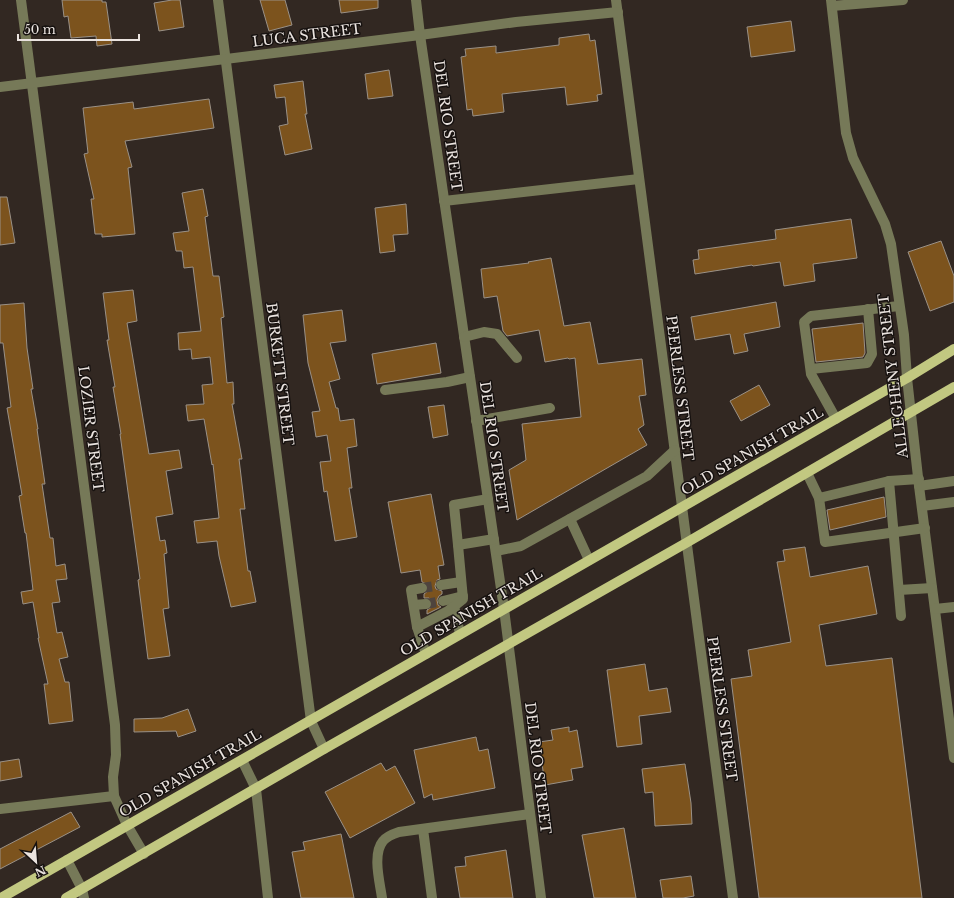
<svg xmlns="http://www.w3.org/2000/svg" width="954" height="898" font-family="'Libre Baskerville',serif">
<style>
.building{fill:#7c531d;stroke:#9a9187}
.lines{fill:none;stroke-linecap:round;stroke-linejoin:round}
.minor-tunnel{stroke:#4e443e;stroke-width:10;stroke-dasharray:10 5;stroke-linecap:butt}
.minor{stroke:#767958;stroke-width:10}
.major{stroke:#c2c881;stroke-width:10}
.labels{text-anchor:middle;stroke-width:3;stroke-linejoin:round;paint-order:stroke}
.street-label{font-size:14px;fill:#eae3df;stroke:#171210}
</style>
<rect width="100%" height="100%" fill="#322822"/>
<g class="building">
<path d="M 62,0 L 102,0 L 102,2 L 106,2 L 112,44 L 97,46 L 96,36 L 71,38 L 68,16 L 64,17 Z"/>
<path d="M 172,0 L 180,0 L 184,27 L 159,31 L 154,3 Z"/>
<path d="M 260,0 L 285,0 L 292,25 L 269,31 Z"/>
<path d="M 339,0 L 378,0 L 378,8 L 341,13 Z"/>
<path d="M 791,21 L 795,51 L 751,57 L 747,27 Z"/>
<path d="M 589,34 L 590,41 L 595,40 L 597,55 L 602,94 L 597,95 L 598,101 L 567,105 L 565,87 L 502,94 L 504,112 L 473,116 L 472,109 L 467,110 L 461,57 L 466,56 L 465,49 L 496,46 L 496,53 L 559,45 L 559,38 Z"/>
<path d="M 389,70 L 393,96 L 368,99 L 365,74 Z"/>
<path d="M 303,81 L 307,114 L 305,114 L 312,149 L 285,155 L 279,126 L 288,124 L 285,97 L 276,98 L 274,85 Z"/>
<path d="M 209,99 L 214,128 L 125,141 L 132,167 L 128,168 L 135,234 L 102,237 L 102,234 L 95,234 L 91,199 L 94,199 L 84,154 L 88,153 L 83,108 L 133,102 L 134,109 Z"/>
<path d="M 203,189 L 208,216 L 205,217 L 213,276 L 219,276 L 224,317 L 221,318 L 227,383 L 233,382 L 234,404 L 232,404 L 242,459 L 239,459 L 245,509 L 240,509 L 248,571 L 250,571 L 256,602 L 231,607 L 219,556 L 217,541 L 197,543 L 194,521 L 219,518 L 213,464 L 212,465 L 204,419 L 188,421 L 186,405 L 204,404 L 202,385 L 213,384 L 210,357 L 192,359 L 191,349 L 179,350 L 178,333 L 201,331 L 193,267 L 184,268 L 182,251 L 176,251 L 173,233 L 189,231 L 182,193 Z"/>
<path d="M 0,197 L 7,197 L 15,243 L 0,245 Z"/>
<path d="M 406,204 L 408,234 L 393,235 L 395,251 L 380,253 L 375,208 Z"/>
<path d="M 851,219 L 857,258 L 813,264 L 815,281 L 784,286 L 780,262 L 753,266 L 752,265 L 695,274 L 693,260 L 699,259 L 698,250 L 776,239 L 775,230 Z"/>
<path d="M 941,241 L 954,276 L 954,302 L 930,311 L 908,252 Z"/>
<path d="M 551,258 L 564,326 L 590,322 L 598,364 L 642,359 L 646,395 L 639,396 L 644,425 L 638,429 L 647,445 L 517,520 L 509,470 L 526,460 L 522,424 L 581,417 L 575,358 L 569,359 L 568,358 L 545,362 L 539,330 L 507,336 L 503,331 L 497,296 L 484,298 L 481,269 L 529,263 L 528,262 Z"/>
<path d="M 133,290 L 137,321 L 127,323 L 149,454 L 179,450 L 182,468 L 166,471 L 173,514 L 156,517 L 160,541 L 165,540 L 167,553 L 164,554 L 169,608 L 163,609 L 170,656 L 148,659 L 138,580 L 140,579 L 120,434 L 121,434 L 113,387 L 115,387 L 107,340 L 109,340 L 103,293 Z"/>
<path d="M 776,302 L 780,327 L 744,334 L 748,351 L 734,354 L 730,334 L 695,340 L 691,317 Z"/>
<path d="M 24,303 L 27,348 L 33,389 L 31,389 L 38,429 L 37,429 L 45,484 L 42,484 L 50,538 L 53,538 L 56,566 L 65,564 L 67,579 L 56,580 L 60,602 L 52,603 L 57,633 L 62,632 L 68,657 L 59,659 L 65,682 L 69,682 L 73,721 L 49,724 L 44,684 L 48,684 L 38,638 L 39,638 L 33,602 L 23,604 L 21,592 L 33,590 L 26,533 L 25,533 L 19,496 L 22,495 L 7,408 L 11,407 L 3,343 L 0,343 L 0,305 Z"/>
<path d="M 342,310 L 346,341 L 330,343 L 340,379 L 329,382 L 336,408 L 338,408 L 340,421 L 354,419 L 357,446 L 347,448 L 352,488 L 349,488 L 357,537 L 335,541 L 327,491 L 324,492 L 320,462 L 331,461 L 327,435 L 316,437 L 312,412 L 320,411 L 308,363 L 303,315 Z"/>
<path d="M 863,323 L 865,353 L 863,357 L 816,362 L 812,329 Z"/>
<path d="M 436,343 L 441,373 L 377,384 L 372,354 Z"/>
<path d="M 759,385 L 770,405 L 741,421 L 730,401 Z"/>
<path d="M 444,405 L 448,435 L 433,438 L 428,407 Z"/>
<path d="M 431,494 L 444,565 L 438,566 L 440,579 L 437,580 L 435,586 L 436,589 L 442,591 L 442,594 L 439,596 L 437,600 L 438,605 L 441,607 L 427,614 L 427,610 L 432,607 L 432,603 L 429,598 L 424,598 L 424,594 L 428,591 L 428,587 L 427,584 L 422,582 L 420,570 L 401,573 L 388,502 Z"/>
<path d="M 884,497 L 886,517 L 830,530 L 827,510 Z"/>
<path d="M 805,547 L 810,577 L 868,566 L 877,614 L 819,625 L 826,666 L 892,658 L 922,898 L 759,898 L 731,679 L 752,676 L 748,650 L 791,642 L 777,562 L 785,561 L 783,550 Z"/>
<path d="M 645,664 L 649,691 L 667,688 L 671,712 L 639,716 L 642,744 L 617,747 L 607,670 Z"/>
<path d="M 188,709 L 196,731 L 178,737 L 176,731 L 134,732 L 134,719 L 162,718 Z"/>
<path d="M 569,727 L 569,732 L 577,730 L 583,767 L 571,769 L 573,780 L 545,785 L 539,742 L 553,740 L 551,730 Z"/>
<path d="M 476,737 L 479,751 L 488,749 L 495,788 L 433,800 L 432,794 L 424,798 L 414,750 Z"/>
<path d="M 19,759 L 22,777 L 0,781 L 0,762 Z"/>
<path d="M 381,763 L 386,771 L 395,766 L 415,803 L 350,838 L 325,792 Z"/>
<path d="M 685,764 L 691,803 L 692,824 L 655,826 L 653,792 L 645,793 L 642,769 Z"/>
<path d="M 71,812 L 80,827 L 0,869 L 0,849 Z"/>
<path d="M 624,828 L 636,898 L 594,898 L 582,835 Z"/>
<path d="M 341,834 L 354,898 L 301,898 L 292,852 L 305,850 L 303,842 Z"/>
<path d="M 506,850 L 513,898 L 460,898 L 455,867 L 466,866 L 465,857 Z"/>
<path d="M 691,876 L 694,896 L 683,898 L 663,898 L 660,880 Z"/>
</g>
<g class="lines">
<g class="minor-tunnel">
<path d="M 422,588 L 441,585"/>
<path d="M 426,604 L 443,601"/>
</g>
<g class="minor">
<path d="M 21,0 L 115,725 L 116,755 L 113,777 L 114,796 L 127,825 L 144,854"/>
<path d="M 218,0 L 311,721 L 324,749"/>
<path d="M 416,0 L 420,35 L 504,609 L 541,898"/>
<path d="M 616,0 L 733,898"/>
<path d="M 831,0 L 846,133 L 853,158 L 885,224 L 891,244 L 904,335 L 907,378 L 919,486 L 954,758"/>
<path d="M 832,6 L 903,0"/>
<path d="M 0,87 L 420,35 L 516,22 L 618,12"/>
<path d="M 444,201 L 639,179"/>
<path d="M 464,337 L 484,332 L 497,334 L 517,358"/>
<path d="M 811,369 L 867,363 L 872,354 L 868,309"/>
<path d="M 385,390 L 447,382 L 470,377"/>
<path d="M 836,419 L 811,374 L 804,322 L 811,316 L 899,306"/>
<path d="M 476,421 L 550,408"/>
<path d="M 807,473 L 819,498 L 825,542 L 925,528"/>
<path d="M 889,481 L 901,616"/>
<path d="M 919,486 L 954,481"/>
<path d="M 819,498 L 889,481 L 919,479"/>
<path d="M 922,506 L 954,502"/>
<path d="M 570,519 L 589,560"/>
<path d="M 458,545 L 454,505 L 488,499"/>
<path d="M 496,551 L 521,546 L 647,476 L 675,450"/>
<path d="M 441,585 L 461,582"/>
<path d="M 899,590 L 932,588"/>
<path d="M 443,601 L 463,596"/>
<path d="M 414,605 L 426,604"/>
<path d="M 454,606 L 460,634"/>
<path d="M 935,609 L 954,607"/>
<path d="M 417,627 L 411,590 L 422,588"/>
<path d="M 426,654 L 417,627 L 448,611 L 463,599 L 458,545 L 494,539"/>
<path d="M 242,760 L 256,789 L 268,898"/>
<path d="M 0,809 L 114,796"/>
<path d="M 423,829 L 432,898"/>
<path d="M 67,860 L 82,889 L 84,898"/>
<path d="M 382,898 C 380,883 372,854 383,841 C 387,836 393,834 399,832 L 530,814"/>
</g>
<g class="major">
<path d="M 1,898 L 907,378 L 954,349"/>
<path d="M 66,898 L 324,749 L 686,543 L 954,387"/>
</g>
</g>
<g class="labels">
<g class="street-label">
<text transform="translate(307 35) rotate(-7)" y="5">LUCA STREET</text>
<text transform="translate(448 126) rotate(82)" y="5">DEL RIO STREET</text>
<text transform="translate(280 374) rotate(83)" y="5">BURKETT STREET</text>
<text transform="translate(893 376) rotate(-97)" y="5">ALLEGHENY STREET</text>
<text transform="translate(680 388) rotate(83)" y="5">PEERLESS STREET</text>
<text transform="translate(91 429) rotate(83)" y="5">LOZIER STREET</text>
<text transform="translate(494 447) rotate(82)" y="5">DEL RIO STREET</text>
<text transform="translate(752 451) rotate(-30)" y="5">OLD SPANISH TRAIL</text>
<text transform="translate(471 612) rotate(-30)" y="5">OLD SPANISH TRAIL</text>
<text transform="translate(722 709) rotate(82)" y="5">PEERLESS STREET</text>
<text transform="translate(538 768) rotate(83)" y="5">DEL RIO STREET</text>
<text transform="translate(190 773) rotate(-30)" y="5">OLD SPANISH TRAIL</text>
</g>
</g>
<g transform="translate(36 862) rotate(154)" stroke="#171210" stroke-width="3" paint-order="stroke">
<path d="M0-3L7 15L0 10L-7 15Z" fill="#eae3df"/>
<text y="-6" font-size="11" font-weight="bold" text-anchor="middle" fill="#eae3df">N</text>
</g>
<path d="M18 34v6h121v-6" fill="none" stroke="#eae3df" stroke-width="2"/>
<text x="24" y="34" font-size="12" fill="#eae3df" stroke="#171210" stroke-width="3" paint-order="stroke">50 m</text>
</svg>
